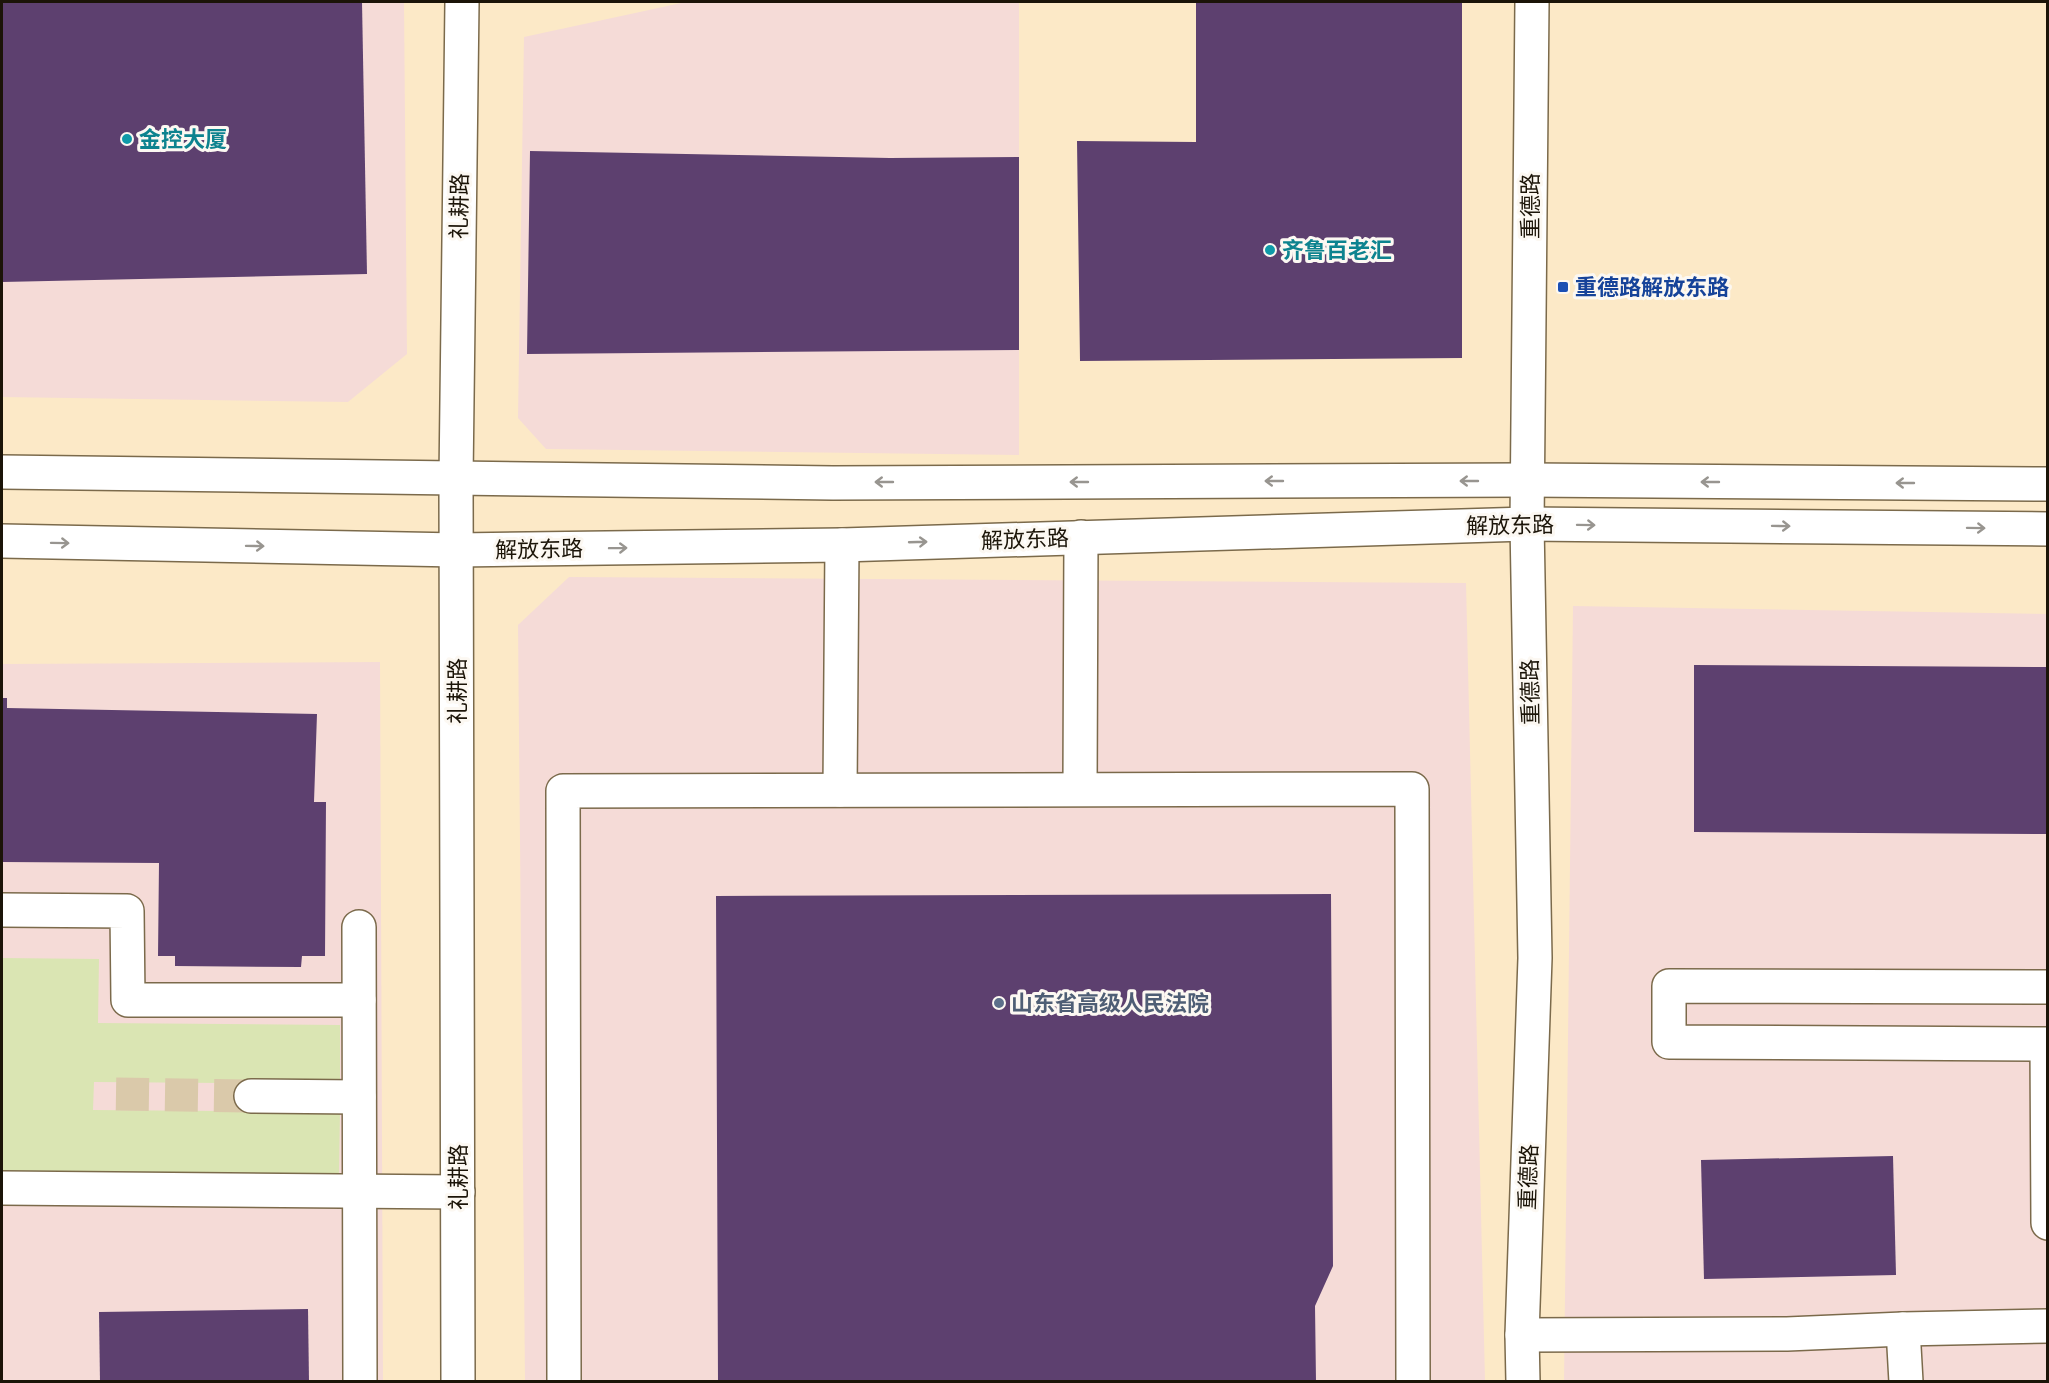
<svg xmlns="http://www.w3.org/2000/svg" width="2049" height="1383" font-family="'Sofia Sans Condensed','Noto Sans SC',sans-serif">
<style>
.commercial{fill:#f5dbd7}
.green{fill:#dae5b3}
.building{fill:#5d406f}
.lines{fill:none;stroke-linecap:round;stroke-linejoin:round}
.minor-tunnel{stroke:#dac9aa;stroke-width:33;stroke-dasharray:33 16;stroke-linecap:butt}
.minor-casing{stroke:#7b6a4b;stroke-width:36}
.major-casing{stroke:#7b6a4b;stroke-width:36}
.minor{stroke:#fff;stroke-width:33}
.major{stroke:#fff;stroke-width:33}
.oneway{stroke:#989590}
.culture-dot{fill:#0f9aa8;stroke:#fcf8f2;stroke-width:2}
.transit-dot{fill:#1a4fb4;stroke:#fcf8f2;stroke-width:2}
.service-dot{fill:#5c6f8a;stroke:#fcf8f2;stroke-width:2}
.labels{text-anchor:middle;stroke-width:6;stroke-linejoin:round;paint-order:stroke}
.culture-label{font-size:22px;font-weight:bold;fill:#0d838f;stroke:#fcf8f2;text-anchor:start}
.street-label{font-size:22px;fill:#1b1408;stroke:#fcf8f2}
.transit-label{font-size:22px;font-weight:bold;fill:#164399;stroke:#fcf8f2;text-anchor:start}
.service-label{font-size:22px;font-weight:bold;fill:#4e5e75;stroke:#fcf8f2;text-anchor:start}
</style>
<rect width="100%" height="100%" fill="#fce9c7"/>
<g class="commercial">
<path d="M 2,2 L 404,2 L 407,354 L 348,402 L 2,397 Z"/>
<path d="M 686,2 L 1019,2 L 1019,455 L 546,449 L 518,418 L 524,37 Z"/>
<path d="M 569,577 L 1466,583 L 1485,1381 L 525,1381 L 518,625 Z"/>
<path d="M 1573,606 L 2047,614 L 2047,1381 L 1564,1382 Z"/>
<path d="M 380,662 L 383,1381 L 2,1381 L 2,664 Z"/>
</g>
<path class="green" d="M 2,958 L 99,959 L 98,1023 L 340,1025 L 340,1084 L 94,1082 L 93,1110 L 340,1112 L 339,1176 L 2,1173 Z"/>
<g class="building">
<path d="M 2,2 L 362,2 L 367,274 L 2,282 Z"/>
<path d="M 1196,2 L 1462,2 L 1462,358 L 1080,361 L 1077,141 L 1196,142 Z"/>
<path d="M 530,151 L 890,158 L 1019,157 L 1019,350 L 527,354 Z"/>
<path d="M 1694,665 L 2048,667 L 2048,834 L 1694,832 Z"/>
<path d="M 2,698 L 7,698 L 7,708 L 317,714 L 314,802 L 326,802 L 325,956 L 302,956 L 301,967 L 175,966 L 175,956 L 158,956 L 159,863 L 2,862 Z"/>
<path d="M 1331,894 L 1333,1266 L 1315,1306 L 1316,1382 L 718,1382 L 716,896 Z"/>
<path d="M 1893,1156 L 1896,1275 L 1704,1279 L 1701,1160 Z"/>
<path d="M 308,1309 L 309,1382 L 100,1382 L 99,1312 Z"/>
</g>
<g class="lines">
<path class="minor-tunnel" d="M 116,1094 L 251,1096"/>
<defs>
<g id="minor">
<path d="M 1080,789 L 1081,537"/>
<path d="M 840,790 L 842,545"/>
<path d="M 2,910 L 127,911 L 128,1000 L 359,1000"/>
<path d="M 359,927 L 360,1382"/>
<path d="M 2048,987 L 1669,986 L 1669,1042 L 2047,1044 L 2048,1223"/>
<path d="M 251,1096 L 359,1097"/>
<path d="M 2,1188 L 458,1192"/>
<path d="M 1903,1329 L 1906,1382"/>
<path d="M 1522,1335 L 1787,1334 L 1903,1329 L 2048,1326"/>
<path d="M 458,1382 L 456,479 L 462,2"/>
<path d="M 564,1382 L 563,791 L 1412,789 L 1413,1382"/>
<path d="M 1523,1382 L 1522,1335 L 1535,958 L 1527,524 L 1532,2"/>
</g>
<g id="major">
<path d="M 2,472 L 833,483 L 1528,480 L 2048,484"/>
<path d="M 2,541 L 457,550 L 842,545 L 1527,524 L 2048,529"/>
</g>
</defs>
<use href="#minor" class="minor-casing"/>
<use href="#major" class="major-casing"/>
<use href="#minor" class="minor"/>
<use href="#major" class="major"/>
</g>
<defs><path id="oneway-shaft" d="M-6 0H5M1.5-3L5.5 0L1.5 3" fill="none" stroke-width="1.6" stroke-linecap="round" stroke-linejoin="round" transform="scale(1.5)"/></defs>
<g class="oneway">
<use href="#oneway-shaft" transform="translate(1274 481) rotate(180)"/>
<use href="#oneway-shaft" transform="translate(1469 481) rotate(180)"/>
<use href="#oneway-shaft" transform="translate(884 482) rotate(180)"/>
<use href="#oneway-shaft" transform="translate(1079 482) rotate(180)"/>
<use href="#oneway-shaft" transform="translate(1710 482) rotate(-180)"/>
<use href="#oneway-shaft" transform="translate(1905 483) rotate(-180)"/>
<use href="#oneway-shaft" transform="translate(1586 525) rotate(1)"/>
<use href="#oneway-shaft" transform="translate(1781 526) rotate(1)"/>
<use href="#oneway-shaft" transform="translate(1976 528) rotate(1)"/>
<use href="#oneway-shaft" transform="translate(918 542) rotate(-2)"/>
<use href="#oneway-shaft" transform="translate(60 543) rotate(1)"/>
<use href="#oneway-shaft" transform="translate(255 546) rotate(1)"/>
<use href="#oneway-shaft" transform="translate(618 548) rotate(-1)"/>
</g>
<g class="culture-dot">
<circle cx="127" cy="139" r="6"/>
<circle cx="1270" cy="250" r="6"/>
</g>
<rect class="transit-dot" x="1557" y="281" width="12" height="12" rx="3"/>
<circle class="service-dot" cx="999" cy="1003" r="6"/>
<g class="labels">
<g class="culture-label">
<text x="139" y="147">金控大厦</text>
<text x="1282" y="258">齐鲁百老汇</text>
</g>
<g class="street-label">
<text transform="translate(459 206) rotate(-89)" y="8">礼耕路</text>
<text transform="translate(1530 206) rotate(-90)" y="8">重德路</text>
<text transform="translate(1510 525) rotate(-1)" y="8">解放东路</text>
<text transform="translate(1025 539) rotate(-2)" y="8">解放东路</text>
<text transform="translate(539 549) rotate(-1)" y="8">解放东路</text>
<text transform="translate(457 691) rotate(-90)" y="8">礼耕路</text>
<text transform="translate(1530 692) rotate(-91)" y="8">重德路</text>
<text transform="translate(458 1177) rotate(-90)" y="8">礼耕路</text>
<text transform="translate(1528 1177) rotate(-88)" y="8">重德路</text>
</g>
<g class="transit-label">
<text x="1575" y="295">重德路解放东路</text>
</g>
<g class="service-label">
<text x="1011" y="1011">山东省高级人民法院</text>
</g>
</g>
<rect width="2049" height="1383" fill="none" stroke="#1b1408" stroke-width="6"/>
</svg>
